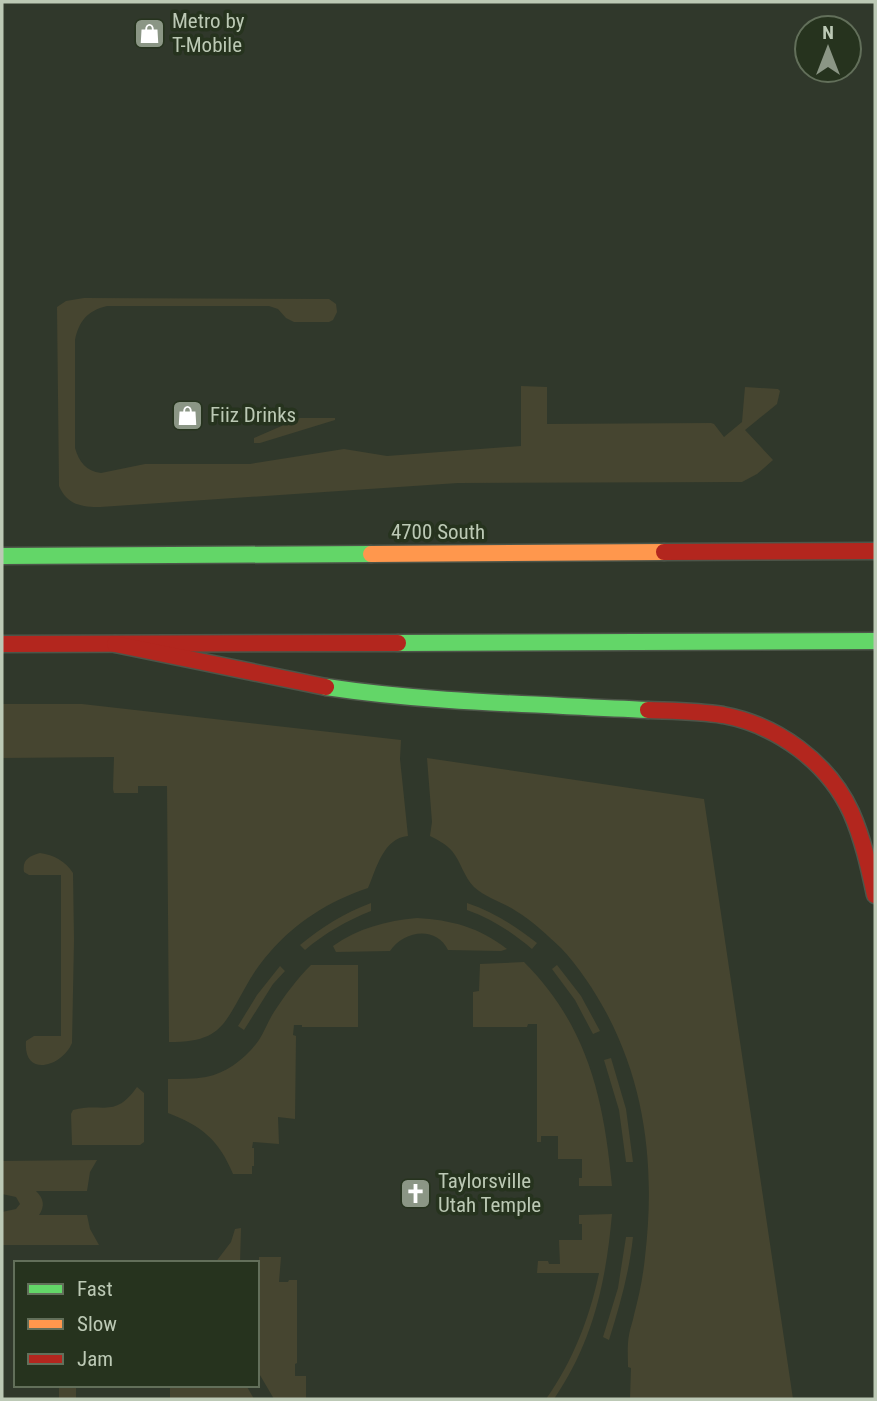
<svg xmlns="http://www.w3.org/2000/svg" width="877" height="1401" font-family="'Roboto Condensed',sans-serif">
<style>
.green{fill:#464530}
.lines{fill:none;stroke-linecap:round;stroke-linejoin:round}
.fast-casing{stroke:#4d5549;stroke-width:19}
.slow-casing{stroke:#4d5549;stroke-width:19}
.jam-casing{stroke:#4d5549;stroke-width:19}
.fast{stroke:#63d668;stroke-width:16}
.slow{stroke:#ff974d;stroke-width:16}
.jam{stroke:#b3261e;stroke-width:16}
.labels{text-anchor:middle;stroke-width:7;stroke-linejoin:round;paint-order:stroke}
.poi-label{font-size:21px;fill:#bcc9b5;stroke:#26331e;text-anchor:start}
.street-label{font-size:21px;fill:#bcc9b5;stroke:#26331e}
</style>
<rect width="100%" height="100%" fill="#30382b"/>
<g class="green">
<path d="M 84,298 L 329,299 L 336,304 L 337,312 L 333,320 L 329,322 L 294,322 L 286,318 L 278,309 L 269,306 L 107,306 C 87,311 79,321 75,340 L 75,448 C 79,462 86,471 101,473 L 145,464 L 250,464 L 344,449 L 387,456 L 521,446 L 521,386 L 547,387 L 547,424 L 711,423 L 714,424 L 724,437 L 742,422 L 745,387 L 778,389 L 780,391 L 777,404 L 745,430 L 773,460 L 757,474 L 742,482 L 458,483 L 100,507 C 82,507 67,505 59,486 L 57,307 L 66,301 Z"/>
<path d="M 300,418 L 335,418 L 335,420 L 260,443 L 254,443 L 254,438 Z"/>
<path d="M 2,704 L 82,704 L 401,740 L 400,759 L 408,836 C 383,838 376,870 368,888 C 329,901 296,922 270,952 C 260,963 252,975 245,988 C 223,1027 219,1042 169,1042 L 167,786 L 138,786 L 138,793 L 114,793 L 113,789 L 114,757 L 2,758 Z"/>
<path d="M 427,758 L 704,799 L 793,1399 L 630,1399 L 631,1368 L 628,1367 C 628,1357 627,1346 629,1335 C 630,1328 633,1321 634,1315 C 639,1296 643,1277 645,1257 C 655,1172 647,1090 607,1014 C 594,990 579,967 561,948 C 547,935 533,921 516,911 C 503,902 486,898 474,887 C 464,877 461,862 452,851 C 446,844 438,840 430,836 L 432,822 Z"/>
<path d="M 40,853 C 54,855 65,861 73,873 L 74,940 L 72,1043 C 62,1067 23,1078 26,1041 L 34,1036 L 61,1036 L 61,875 L 29,875 L 24,872 C 22,860 29,856 40,853 Z"/>
<path d="M 371,903 L 371,911 C 346,921 325,933 305,950 L 300,945 C 322,927 344,913 371,903 Z"/>
<path d="M 467,903 C 494,912 515,926 537,943 L 532,949 C 512,932 492,919 467,910 Z"/>
<path d="M 417,918 C 451,920 479,927 507,949 L 501,951 L 448,950 C 436,925 403,931 390,951 L 336,952 L 333,946 C 358,928 386,921 417,918 Z"/>
<path d="M 524,962 C 588,1026 604,1099 612,1186 L 579,1186 L 579,1178 L 582,1178 L 582,1159 L 558,1159 L 558,1136 L 541,1136 L 541,1142 L 537,1142 L 537,1024 L 528,1024 L 527,1027 L 473,1027 L 473,992 L 479,991 L 480,964 Z"/>
<path d="M 311,965 L 358,965 L 358,1027 L 302,1027 L 302,1025 L 294,1025 L 293,1035 L 296,1036 L 295,1119 L 278,1117 L 279,1144 L 253,1142 L 252,1148 L 254,1148 L 254,1166 L 252,1166 L 252,1174 L 233,1174 C 219,1140 202,1126 168,1113 L 168,1079 C 181,1079 194,1079 206,1077 C 227,1073 246,1058 259,1040 C 265,1031 268,1021 274,1012 C 285,995 297,979 311,965 Z"/>
<path d="M 557,965 L 581,996 L 600,1031 L 593,1034 L 575,1000 L 552,969 Z"/>
<path d="M 280,966 L 285,971 L 273,984 L 244,1030 L 238,1026 L 257,995 Z"/>
<path d="M 611,1058 L 626,1109 L 633,1162 L 626,1162 L 619,1110 L 604,1060 Z"/>
<path d="M 137,1087 L 144,1093 L 144,1142 L 140,1145 L 72,1145 L 71,1114 L 73,1110 C 102,1102 115,1119 137,1087 Z"/>
<path d="M 97,1160 L 90,1172 L 87,1191 L 36,1191 C 44,1199 45,1206 39,1215 L 87,1215 L 90,1229 L 99,1245 L 2,1245 L 2,1212 L 16,1209 L 20,1204 L 16,1197 L 2,1194 L 2,1161 Z"/>
<path d="M 612,1214 C 606,1282 593,1342 554,1399 L 546,1399 C 572,1363 590,1317 599,1273 L 537,1273 L 538,1261 L 548,1261 L 549,1264 L 560,1264 L 559,1240 L 582,1240 L 582,1224 L 579,1224 L 579,1215 Z"/>
<path d="M 241,1228 L 240,1263 L 215,1263 L 231,1242 L 235,1229 Z"/>
<path d="M 626,1237 L 633,1237 C 629,1273 620,1305 609,1340 L 603,1337 L 618,1288 Z"/>
<path d="M 259,1257 L 281,1257 L 279,1282 L 288,1282 L 289,1280 L 297,1280 L 297,1363 L 295,1364 L 295,1376 L 306,1376 L 306,1399 L 274,1399 L 257,1370 L 257,1260 L 259,1260 Z"/>
<rect x="59" y="1385" width="17" height="14"/>
<path d="M 170,1385 L 246,1385 L 254,1399 L 170,1399 Z"/>
</g>
<g class="lines">
<defs>
<g id="fast">
<path d="M 2,556 L 371,554"/>
<path d="M 398,643 L 875,641"/>
<path d="M 326,687 C 432,703 540,704 648,710"/>
</g>
<path id="slow" d="M 371,554 L 664,552"/>
<g id="jam">
<path d="M 664,552 L 875,551"/>
<path d="M 2,644 L 398,643"/>
<path d="M 115,644 L 326,687"/>
<path d="M 648,710 C 673,711 698,711 723,715 C 777,725 828,762 851,812 C 863,839 869,867 875,895"/>
</g>
</defs>
<use href="#fast" class="fast-casing"/>
<use href="#slow" class="slow-casing"/>
<use href="#jam" class="jam-casing"/>
<use href="#fast" class="fast"/>
<use href="#slow" class="slow"/>
<use href="#jam" class="jam"/>
</g>
<defs>
<symbol id="shop-square" viewBox="-11 -11 22 22"><rect x="-9" y="-9" width="18" height="18" rx="4" fill="#8b9685" stroke="#26331e"/><path d="M-5-2.5h2.3a2.7 3.5 0 0 1 5.4 0H5L5.5 6h-11ZM-1.5-2.5h3a1.5 2.3 0 0 0-3 0Z" fill="#fff"/></symbol>
<symbol id="church-square" viewBox="-11 -11 22 22"><rect x="-9" y="-9" width="18" height="18" rx="4" fill="#8b9685" stroke="#26331e"/><path d="M-1.2-6h2.4v3.5h3.3v2.4h-3.3V6h-2.4V-.1h-3.3v-2.4h3.3Z" fill="#fff"/></symbol>
</defs>
<g fill-rule="evenodd">
<use href="#shop-square" x="132" y="16" width="35" height="35"/>
<use href="#shop-square" x="170" y="398" width="35" height="35"/>
<use href="#church-square" x="398" y="1176" width="35" height="35"/>
</g>
<g class="labels">
<g class="poi-label">
<text x="172" y="28">Metro by<tspan x="172" dy="24">T-Mobile</tspan></text>
<text x="210" y="422">Fiiz Drinks</text>
<text x="438" y="1188">Taylorsville<tspan x="438" dy="24">Utah Temple</tspan></text>
</g>
<g class="street-label">
<text x="438" y="539">4700 South</text>
</g>
</g>
<rect width="877" height="1401" fill="none" stroke="#bcc9b5" stroke-width="7"/>
<rect x="14" y="1261" width="245" height="126" fill="#26331e" stroke="#626f5a" stroke-width="2"/>
<rect x="28" y="1284" width="35" height="10" fill="#63d668" stroke="#626f5a" stroke-width="2"/>
<text x="77" y="1296" font-size="21" fill="#bcc9b5">Fast</text>
<rect x="28" y="1319" width="35" height="10" fill="#ff974d" stroke="#626f5a" stroke-width="2"/>
<text x="77" y="1331" font-size="21" fill="#bcc9b5">Slow</text>
<rect x="28" y="1354" width="35" height="10" fill="#b3261e" stroke="#626f5a" stroke-width="2"/>
<text x="77" y="1366" font-size="21" fill="#bcc9b5">Jam</text>
<g transform="translate(828 49)"><circle r="33" fill="#26331e" stroke="#626f5a" stroke-width="2"/>
<path d="M0-5L12 26L0 18L-12 26Z" fill="#8b9685"/>
<text y="-10" font-size="19" font-weight="bold" text-anchor="middle" fill="#bcc9b5">N</text>
</g>
</svg>
